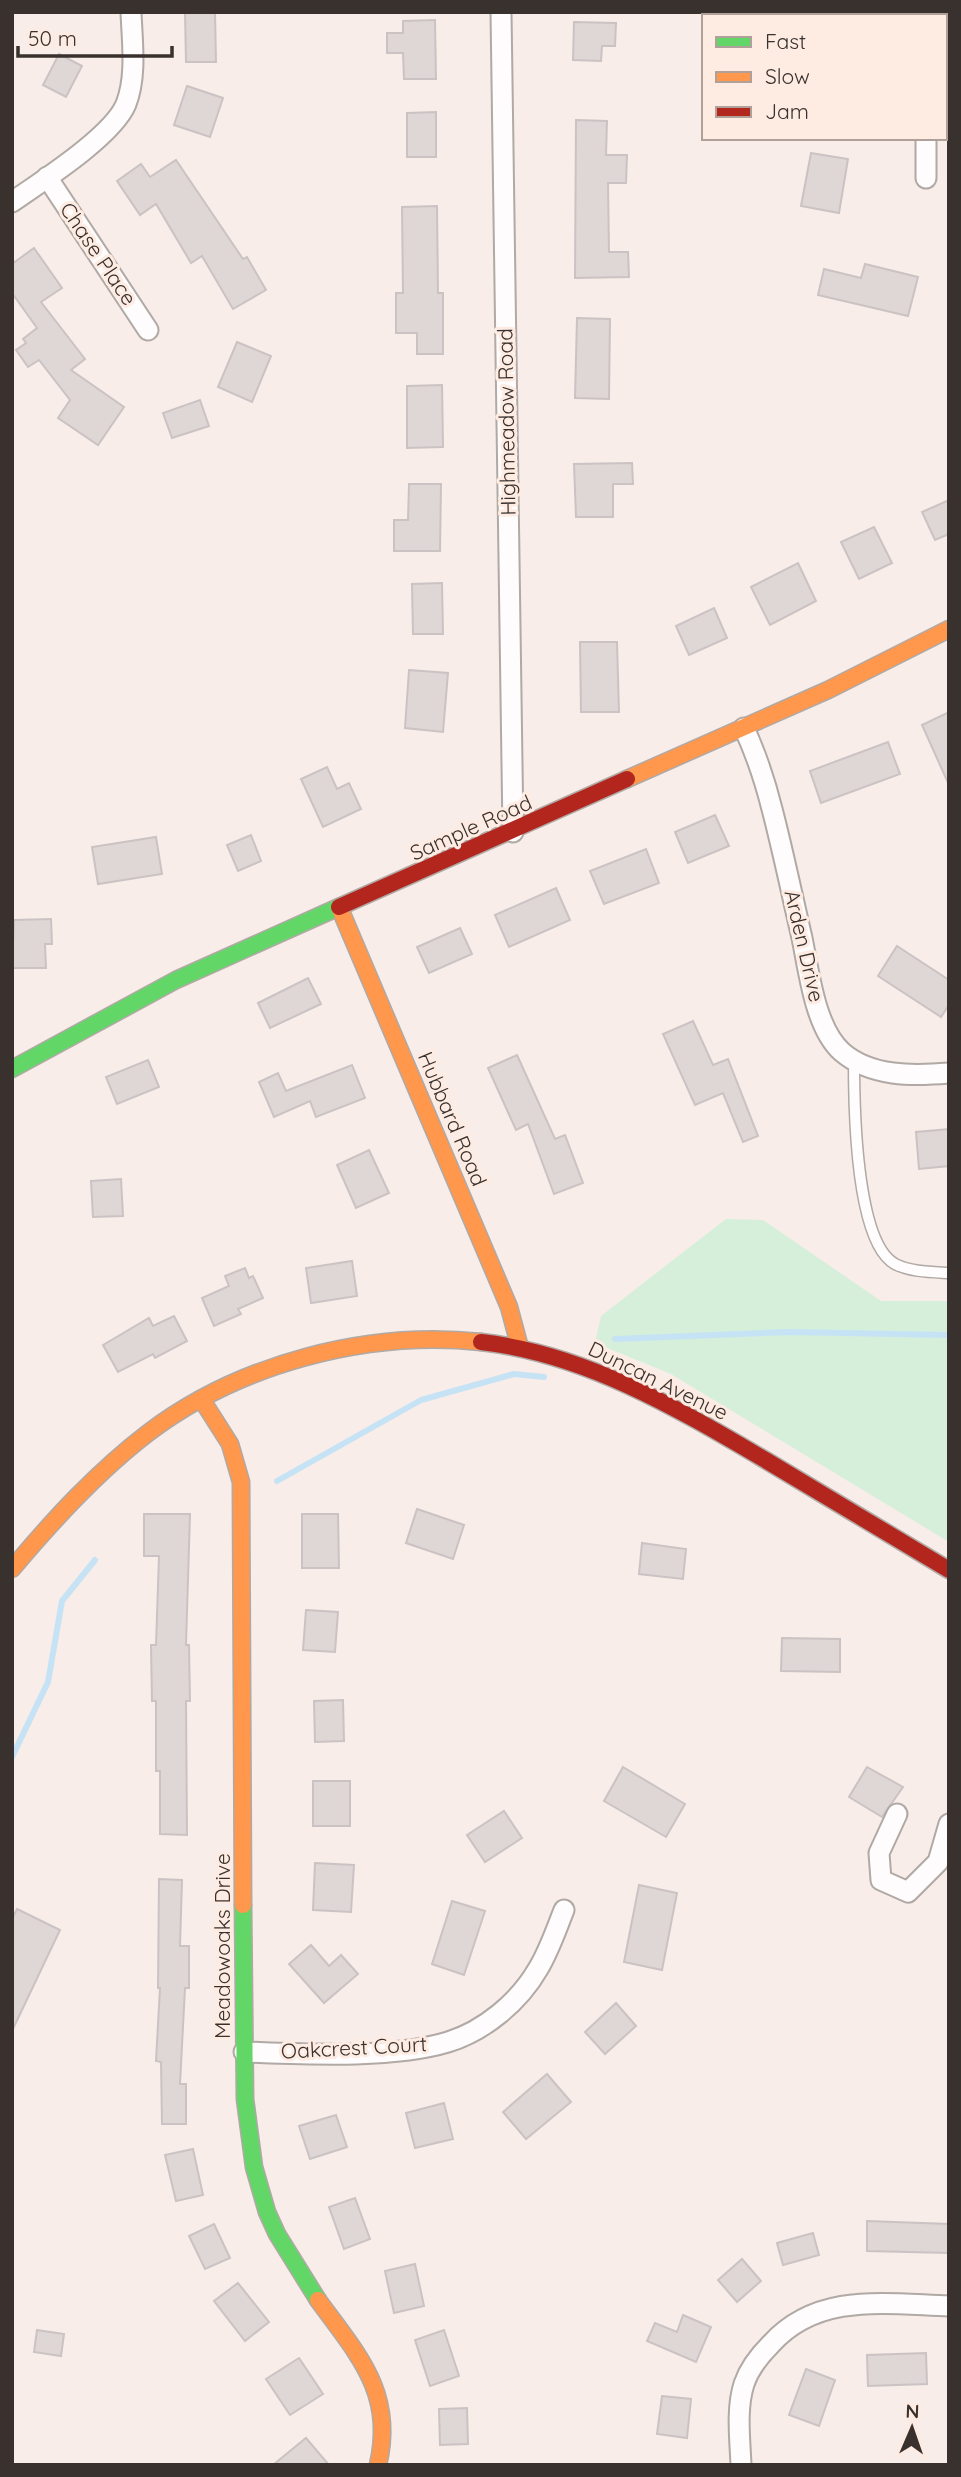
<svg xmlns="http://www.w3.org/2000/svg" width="961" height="2477" font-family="Quicksand,sans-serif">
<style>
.green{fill:#d5efdb}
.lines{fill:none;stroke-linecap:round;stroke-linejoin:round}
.stream{stroke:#c6e3f5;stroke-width:6}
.building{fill:#dfd6d6;stroke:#cbc3c3;stroke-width:2}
.lane-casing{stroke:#b0a9a5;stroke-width:13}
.street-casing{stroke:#b0a9a5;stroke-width:23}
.fast-casing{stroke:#b0a9a5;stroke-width:19}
.slow-casing{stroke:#b0a9a5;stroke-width:19}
.jam-casing{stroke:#b0a9a5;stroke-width:19}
.lane{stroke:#fefcfc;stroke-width:10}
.street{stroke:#fefcfc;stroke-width:19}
.fast{stroke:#63d668;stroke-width:16}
.slow{stroke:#ff974d;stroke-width:16}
.jam{stroke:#b3261e;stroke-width:16}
.labels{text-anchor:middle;stroke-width:6;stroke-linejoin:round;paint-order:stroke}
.street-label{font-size:21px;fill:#38312e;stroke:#feebe2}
</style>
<rect width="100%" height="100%" fill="#f8ede8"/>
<path class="green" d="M 726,1219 L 763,1220 L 881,1301 L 949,1301 L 949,1542 L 671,1374 L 595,1343 L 601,1316 Z"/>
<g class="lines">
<g class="stream">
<path d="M 615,1339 L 790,1332 L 949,1335"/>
<path d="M 277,1481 L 421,1400 L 514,1374 L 544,1377"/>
<path d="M 12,1757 L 48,1682 L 62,1601 L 95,1560"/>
</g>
</g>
<g class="building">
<path d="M 185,12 L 215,12 L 216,62 L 186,62 Z"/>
<path d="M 435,20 L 436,79 L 404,79 L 403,53 L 387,53 L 387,33 L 403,33 L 403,21 Z"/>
<path d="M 574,22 L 616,23 L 615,46 L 602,46 L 601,61 L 573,60 Z"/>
<path d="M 59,54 L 82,66 L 66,97 L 43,85 Z"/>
<path d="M 187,86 L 223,98 L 210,137 L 174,125 Z"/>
<path d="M 436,112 L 436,157 L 407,157 L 407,113 Z"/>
<path d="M 576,120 L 607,121 L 606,155 L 627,155 L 626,183 L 608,183 L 609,252 L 628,252 L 629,277 L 575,278 Z"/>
<path d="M 811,153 L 848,159 L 839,213 L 801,206 Z"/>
<path d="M 176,160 L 243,259 L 247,257 L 266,290 L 233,309 L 202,256 L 191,263 L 156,204 L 140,215 L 117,181 L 141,164 L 150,177 Z"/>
<path d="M 437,206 L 438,293 L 443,293 L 443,354 L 417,354 L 417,333 L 396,333 L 396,293 L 403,293 L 402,207 Z"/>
<path d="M 34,248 L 62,288 L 41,302 L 85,359 L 71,370 L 124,407 L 98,445 L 58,418 L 70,400 L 39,360 L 28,367 L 16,350 L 26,343 L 23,339 L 37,328 L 12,293 L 12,264 Z"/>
<path d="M 865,264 L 918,277 L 908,316 L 818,295 L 824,269 L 861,278 Z"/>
<path d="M 577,318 L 610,319 L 609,399 L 575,398 Z"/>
<path d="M 237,342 L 271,356 L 252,402 L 218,387 Z"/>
<path d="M 442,385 L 443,447 L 407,448 L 407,386 Z"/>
<path d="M 200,400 L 209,426 L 172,438 L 163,413 Z"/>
<path d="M 632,463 L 633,484 L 613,484 L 613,517 L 576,517 L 574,464 Z"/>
<path d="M 409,484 L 441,484 L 440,551 L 394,551 L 394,520 L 408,520 Z"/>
<path d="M 949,500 L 949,534 L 935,540 L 922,512 Z"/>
<path d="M 874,527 L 892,563 L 859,579 L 841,542 Z"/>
<path d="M 798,563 L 816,601 L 770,625 L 751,587 Z"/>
<path d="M 442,583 L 443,634 L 413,634 L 412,584 Z"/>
<path d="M 714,608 L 727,638 L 689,655 L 676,626 Z"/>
<path d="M 580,642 L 617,642 L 619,712 L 581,712 Z"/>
<path d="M 409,670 L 448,673 L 443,732 L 405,728 Z"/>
<path d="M 949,712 L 949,785 L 922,725 Z"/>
<path d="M 888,742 L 900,774 L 821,803 L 810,771 Z"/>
<path d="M 327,767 L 337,789 L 349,783 L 361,809 L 323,827 L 301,779 Z"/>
<path d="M 715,815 L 729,846 L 688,863 L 675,832 Z"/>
<path d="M 251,835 L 261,861 L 238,871 L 227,845 Z"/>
<path d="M 156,837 L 162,874 L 98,884 L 92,847 Z"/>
<path d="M 646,849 L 659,883 L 604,904 L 590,871 Z"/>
<path d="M 556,888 L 570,920 L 509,947 L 495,915 Z"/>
<path d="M 51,919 L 52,944 L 45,944 L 46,968 L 12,968 L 14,920 Z"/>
<path d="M 460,928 L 472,954 L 429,973 L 417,947 Z"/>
<path d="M 897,946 L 949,980 L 949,1005 L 941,1017 L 878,976 Z"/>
<path d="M 308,978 L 321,1004 L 270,1028 L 258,1003 Z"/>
<path d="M 693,1021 L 713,1065 L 728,1059 L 758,1136 L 743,1142 L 723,1093 L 695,1105 L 663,1034 Z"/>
<path d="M 517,1055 L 555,1139 L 565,1135 L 583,1183 L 554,1194 L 528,1124 L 516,1130 L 488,1068 Z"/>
<path d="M 148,1060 L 159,1087 L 117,1104 L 106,1077 Z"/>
<path d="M 352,1065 L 365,1098 L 316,1117 L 310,1101 L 274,1117 L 259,1082 L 278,1073 L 286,1091 Z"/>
<path d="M 949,1129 L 949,1166 L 919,1169 L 916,1132 Z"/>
<path d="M 369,1150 L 389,1193 L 356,1208 L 337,1165 Z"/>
<path d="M 121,1179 L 123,1216 L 93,1217 L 91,1181 Z"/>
<path d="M 352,1261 L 357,1296 L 311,1303 L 306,1268 Z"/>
<path d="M 245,1268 L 249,1278 L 253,1276 L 263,1298 L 238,1309 L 241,1314 L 214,1326 L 202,1298 L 229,1286 L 225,1276 Z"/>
<path d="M 174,1316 L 187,1341 L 155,1358 L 153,1354 L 118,1372 L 103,1345 L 149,1318 L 153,1326 Z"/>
<path d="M 417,1509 L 464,1525 L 453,1559 L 406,1543 Z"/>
<path d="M 144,1514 L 190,1514 L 186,1645 L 189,1645 L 190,1701 L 186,1701 L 187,1835 L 160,1834 L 160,1771 L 156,1771 L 156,1701 L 152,1701 L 151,1645 L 156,1645 L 159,1556 L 144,1556 Z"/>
<path d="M 302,1514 L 338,1514 L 339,1568 L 302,1568 Z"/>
<path d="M 642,1543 L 686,1549 L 683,1579 L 639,1574 Z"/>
<path d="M 306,1610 L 338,1612 L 335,1652 L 303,1650 Z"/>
<path d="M 782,1638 L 840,1639 L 840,1672 L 781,1671 Z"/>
<path d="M 343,1700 L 344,1741 L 315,1742 L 314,1701 Z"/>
<path d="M 623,1767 L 685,1804 L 666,1837 L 604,1801 Z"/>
<path d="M 867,1767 L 903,1787 L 882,1817 L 849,1797 Z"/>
<rect x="313" y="1781" width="37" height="45"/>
<path d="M 504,1811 L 522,1838 L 485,1862 L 467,1835 Z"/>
<path d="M 315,1863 L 354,1865 L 351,1912 L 313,1910 Z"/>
<path d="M 159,1879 L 182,1880 L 180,1946 L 189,1946 L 189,1988 L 185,1988 L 180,2084 L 186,2084 L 186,2124 L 162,2124 L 161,2062 L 156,2061 L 160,1988 L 158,1988 Z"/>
<path d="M 639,1885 L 677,1893 L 662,1970 L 624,1962 Z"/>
<path d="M 452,1901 L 485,1911 L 464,1975 L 432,1964 Z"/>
<path d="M 17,1909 L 60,1930 L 12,2031 L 12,1919 Z"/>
<path d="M 311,1945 L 329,1966 L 341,1955 L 358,1974 L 324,2003 L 289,1964 Z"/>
<path d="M 616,2003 L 636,2026 L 605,2054 L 585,2032 Z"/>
<path d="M 547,2074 L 571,2102 L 526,2139 L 503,2112 Z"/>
<path d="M 444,2103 L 453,2139 L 415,2148 L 406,2113 Z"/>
<path d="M 336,2115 L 347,2147 L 310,2159 L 299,2126 Z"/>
<path d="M 193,2149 L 203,2195 L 176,2201 L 165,2155 Z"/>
<path d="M 355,2198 L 370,2239 L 344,2249 L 329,2207 Z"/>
<path d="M 867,2221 L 949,2224 L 949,2253 L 867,2251 Z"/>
<path d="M 214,2224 L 230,2258 L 205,2269 L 189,2236 Z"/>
<path d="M 813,2233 L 819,2255 L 783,2265 L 777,2243 Z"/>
<path d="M 742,2259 L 761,2281 L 737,2302 L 718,2280 Z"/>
<path d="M 415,2264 L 424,2306 L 394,2313 L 385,2271 Z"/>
<path d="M 238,2283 L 269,2322 L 245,2341 L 214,2301 Z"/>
<path d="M 683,2315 L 711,2327 L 696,2362 L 647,2341 L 655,2323 L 677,2332 Z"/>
<path d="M 37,2330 L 64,2334 L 61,2356 L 34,2352 Z"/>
<path d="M 444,2330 L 459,2376 L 430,2386 L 415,2340 Z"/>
<path d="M 926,2353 L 927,2384 L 868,2386 L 867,2355 Z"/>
<path d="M 299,2358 L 323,2394 L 290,2415 L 266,2379 Z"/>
<path d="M 806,2369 L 835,2380 L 819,2426 L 789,2415 Z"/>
<path d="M 662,2396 L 691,2399 L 687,2438 L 657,2434 Z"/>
<path d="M 467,2408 L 468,2444 L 440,2445 L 439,2409 Z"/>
<path d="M 306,2438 L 329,2465 L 273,2465 Z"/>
</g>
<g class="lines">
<defs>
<path id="lane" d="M 854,1061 C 854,1102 855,1242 895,1264 C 911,1272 931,1272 949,1273"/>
<g id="street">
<path d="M 501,12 L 513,832"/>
<path d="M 924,12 L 924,16"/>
<path d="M 926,138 L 926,178"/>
<path d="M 47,177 L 148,330"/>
<path d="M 12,202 C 42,181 113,136 126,104 C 137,76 132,41 131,12"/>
<path d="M 744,728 C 756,754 765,781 772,809 C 783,851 792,895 802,938 C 809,972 815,1028 842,1052 C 871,1077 913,1076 949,1073"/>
<path d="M 897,1814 L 879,1853 L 881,1880 L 908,1892 L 938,1862 L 949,1824"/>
<path d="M 244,2052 C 303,2054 392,2059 448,2042 C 484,2031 519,2002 538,1969 C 549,1951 556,1930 564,1910"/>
<path d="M 741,2465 C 740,2439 736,2409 744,2384 C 749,2369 760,2355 771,2344 C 818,2292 886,2304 949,2306"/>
</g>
<g id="fast">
<path d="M 12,1069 L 176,980 L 339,907"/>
<path d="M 243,1905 L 245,2099 L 254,2167 L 267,2212 L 277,2234 L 318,2300"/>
</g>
<g id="slow">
<path d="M 627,779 L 828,690 L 949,629"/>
<path d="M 340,909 L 509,1307 L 520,1348"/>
<path d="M 202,1400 L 230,1444 L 241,1482 L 243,1905"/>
<path d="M 12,1569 C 53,1520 97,1472 148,1433 C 239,1364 366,1330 481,1342"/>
<path d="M 318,2300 C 358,2355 395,2393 378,2465"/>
</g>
<g id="jam">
<path d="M 339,907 L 627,779"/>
<path d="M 481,1342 C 586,1354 677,1408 767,1461 C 828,1497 888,1534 949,1570"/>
</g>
</defs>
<use href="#lane" class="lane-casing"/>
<use href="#street" class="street-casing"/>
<use href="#fast" class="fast-casing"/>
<use href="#slow" class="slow-casing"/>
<use href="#jam" class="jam-casing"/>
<use href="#lane" class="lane"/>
<use href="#street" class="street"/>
<use href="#fast" class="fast"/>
<use href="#slow" class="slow"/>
<use href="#jam" class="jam"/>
</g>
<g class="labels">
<g class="street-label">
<text transform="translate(98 254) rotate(56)" y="7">Chase Place</text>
<text transform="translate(507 422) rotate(-91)" y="7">Highmeadow Road</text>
<text transform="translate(471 828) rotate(-24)" y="7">Sample Road</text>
<text transform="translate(804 946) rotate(77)" y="7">Arden Drive</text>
<text transform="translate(452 1119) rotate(67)" y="7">Hubbard Road</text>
<text transform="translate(658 1381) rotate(26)" y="7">Duncan Avenue</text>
<text transform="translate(223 1946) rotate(-90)" y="7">Meadowoaks Drive</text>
<text transform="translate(354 2048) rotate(-3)" y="7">Oakcrest Court</text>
</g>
</g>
<rect width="961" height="2477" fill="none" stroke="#38312e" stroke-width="28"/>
<rect x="702" y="14" width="245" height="126" fill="#feebe2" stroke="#afa19a" stroke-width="2"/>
<rect x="716" y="37" width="35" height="10" fill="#63d668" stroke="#afa19a" stroke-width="2"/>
<text x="765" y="49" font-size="21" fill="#38312e">Fast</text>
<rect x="716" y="72" width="35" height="10" fill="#ff974d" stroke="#afa19a" stroke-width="2"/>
<text x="765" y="84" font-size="21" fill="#38312e">Slow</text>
<rect x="716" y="107" width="35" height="10" fill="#b3261e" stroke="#afa19a" stroke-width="2"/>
<text x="765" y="119" font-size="21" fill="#38312e">Jam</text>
<g transform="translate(912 2428) rotate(2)" stroke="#feebe2" stroke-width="5" paint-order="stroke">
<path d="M0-5L12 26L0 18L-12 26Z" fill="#38312e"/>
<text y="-10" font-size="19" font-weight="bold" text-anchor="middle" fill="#38312e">N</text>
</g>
<path d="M18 46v10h154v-10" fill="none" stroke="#38312e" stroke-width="3.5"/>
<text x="28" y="46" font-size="21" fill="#38312e" stroke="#feebe2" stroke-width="5" paint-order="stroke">50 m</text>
</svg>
